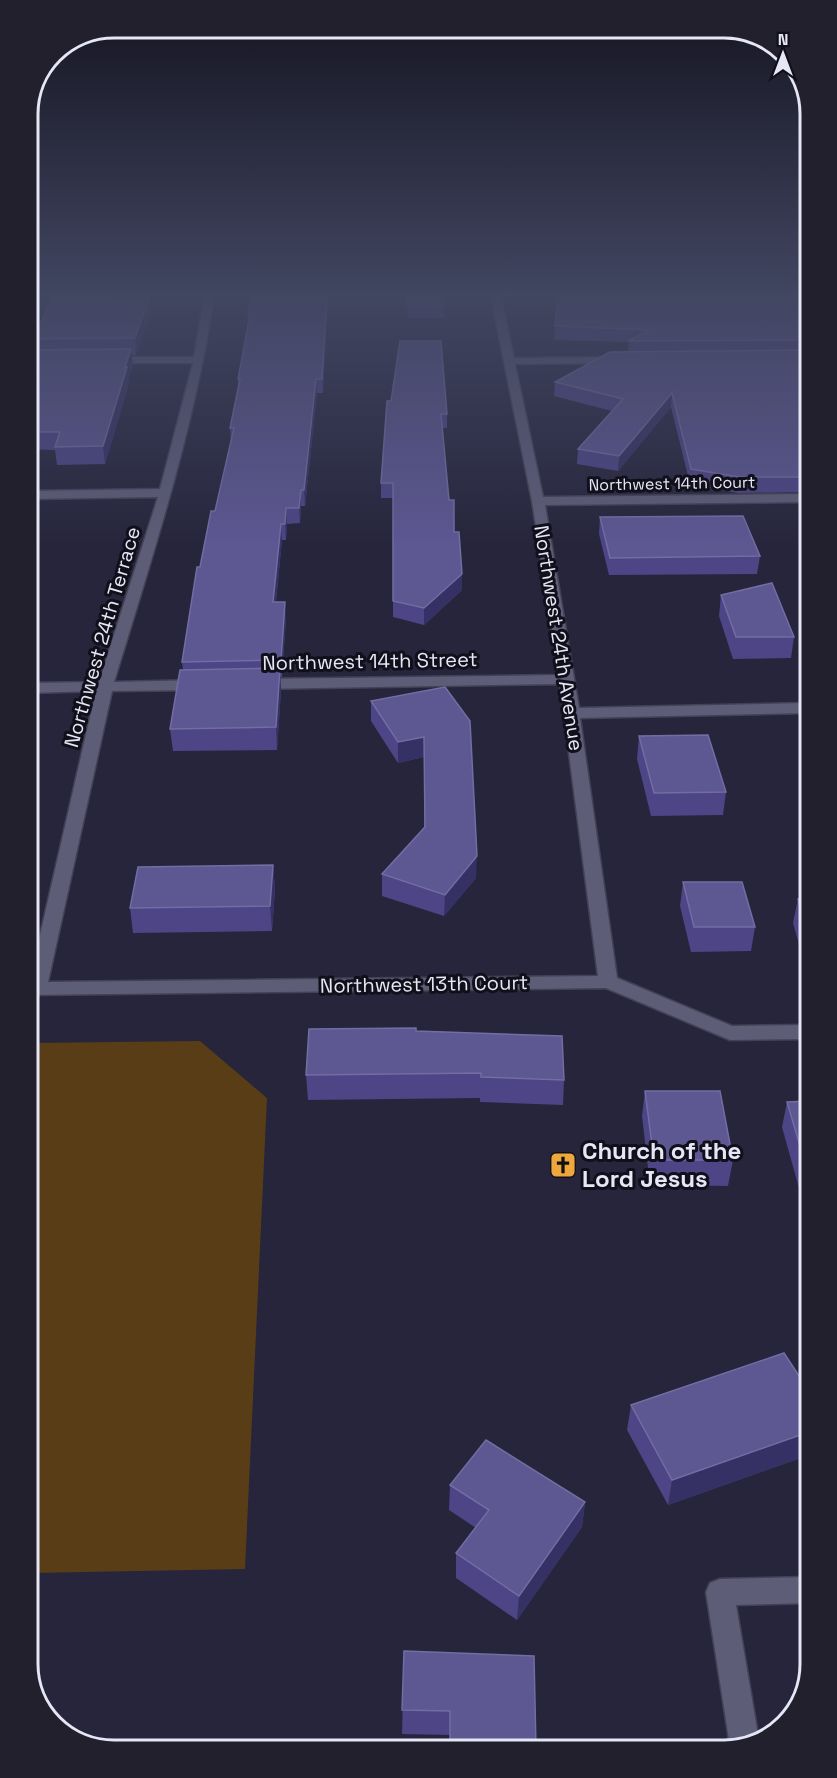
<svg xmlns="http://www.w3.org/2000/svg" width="837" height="1778" font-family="'Space Grotesk',sans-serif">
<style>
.green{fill:#583d17}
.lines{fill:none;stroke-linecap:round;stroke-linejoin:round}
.street-casing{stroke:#434155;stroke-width:3}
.street{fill:#5e5d78;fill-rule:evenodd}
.wall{fill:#4d4586}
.shaded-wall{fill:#363164}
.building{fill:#5d5792;stroke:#726da2;stroke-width:1.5}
.labels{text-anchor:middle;stroke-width:6;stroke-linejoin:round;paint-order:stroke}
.far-street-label{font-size:16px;fill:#e6e7f6;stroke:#100f1a}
.street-label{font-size:20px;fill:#e6e7f6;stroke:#100f1a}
.near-poi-label{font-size:24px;font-weight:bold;fill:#e6e7f6;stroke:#100f1a;text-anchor:start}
.rim{fill:none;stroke:#e6e7f6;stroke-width:3}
</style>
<rect width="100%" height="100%" fill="#26253c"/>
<path class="green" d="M 200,1041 L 267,1098 L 245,1569 L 31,1573 L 30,1043 Z"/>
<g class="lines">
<defs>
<g id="street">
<path d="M 204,297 L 214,297 C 194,429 153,555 114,682 L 200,680 L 208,685 L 200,690 L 112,691 L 48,982 L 598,976 L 560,684 L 257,689 L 249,684 L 257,679 L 559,675 L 532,501 L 491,297 L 501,297 L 514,358 L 618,357 L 623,360 L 618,363 L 515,364 L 543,497 L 807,494 L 807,502 L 545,505 L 579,708 L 807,703 L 807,713 L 580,718 L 617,978 L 732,1026 L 808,1025 L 808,1039 L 730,1040 L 606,988 L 30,995 L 30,979 L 96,691 L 29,693 L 29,683 L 99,682 L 158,497 L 28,499 L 28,491 L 160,489 L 193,363 L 108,363 L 103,360 L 108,357 L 194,357 Z"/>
<path d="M 810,1577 L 810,1603 L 736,1605 L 759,1741 L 751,1746 L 730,1746 L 706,1592 L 710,1583 L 720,1579 Z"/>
</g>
</defs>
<use href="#street" class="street-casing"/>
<use href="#street" class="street"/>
</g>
<g class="wall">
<path d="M 53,297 L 108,297 L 107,299 L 150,315 L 136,355 L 132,355 L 133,366 L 128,378 L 129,383 L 105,464 L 57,465 L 55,450 L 28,449 L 28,350 L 34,350 L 33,339 Z"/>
<path d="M 251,297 L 328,297 L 323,393 L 317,393 L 305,506 L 301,506 L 300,523 L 287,524 L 286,540 L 282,540 L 276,602 L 286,618 L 282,677 L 280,677 L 281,691 L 277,750 L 173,751 L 170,729 L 183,670 L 182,662 L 200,567 L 215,511 L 231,442 L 230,428 L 238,387 L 238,379 L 249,322 L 248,314 Z"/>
<path d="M 407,297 L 443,297 L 444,318 L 408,318 Z"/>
<path d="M 551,297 L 806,297 L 807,505 L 803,504 L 805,492 L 738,493 L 690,484 L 671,407 L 618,471 L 577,464 L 578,449 L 612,411 L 554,396 L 555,382 L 628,352 L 629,342 L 554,340 L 558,300 Z"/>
<path d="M 387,401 L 447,414 L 447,428 L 442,428 L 449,500 L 462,574 L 462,590 L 424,625 L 393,617 L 393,498 L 381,498 L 381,483 Z"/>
<path d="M 600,517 L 760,556 L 757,574 L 609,575 L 599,534 Z"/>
<path d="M 721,595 L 794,637 L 791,658 L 733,659 L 719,616 Z"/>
<path d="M 445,687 L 476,878 L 444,916 L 382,896 L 382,874 L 424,827 L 424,757 L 398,763 L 371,721 L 371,701 Z"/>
<path d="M 639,736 L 726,792 L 723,815 L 651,816 L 637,759 Z"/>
<path d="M 273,865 L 275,889 L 272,931 L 133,933 L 130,908 Z"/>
<path d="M 683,882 L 755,927 L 751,951 L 691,952 L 680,906 Z"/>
<path d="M 798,899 L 808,899 L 808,962 L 804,962 L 793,923 Z"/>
<path d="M 416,1031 L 564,1080 L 563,1105 L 480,1102 L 480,1098 L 308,1100 L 306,1075 Z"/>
<path d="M 645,1091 L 733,1160 L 728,1186 L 650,1185 L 642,1116 Z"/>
<path d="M 808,1101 L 809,1198 L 802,1199 L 782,1127 L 787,1102 Z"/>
<path d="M 809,1391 L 809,1455 L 668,1505 L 627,1430 L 631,1405 Z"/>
<path d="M 450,1485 L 585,1502 L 582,1527 L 517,1620 L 456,1578 L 456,1553 L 476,1528 L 449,1510 Z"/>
<path d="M 404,1651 L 536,1748 L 449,1735 L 402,1734 Z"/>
</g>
<g class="shaded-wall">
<path d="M 99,297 L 108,297 L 100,315 L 98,299 Z"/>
<path d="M 327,297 L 328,297 L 323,393 L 322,379 Z"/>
<path d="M 149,299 L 150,315 L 136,355 L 135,338 Z"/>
<path d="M 131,349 L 133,366 L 128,378 L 129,383 L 105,464 L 103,446 L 125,367 Z"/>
<path d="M 316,379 L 317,393 L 305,506 L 304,490 Z"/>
<path d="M 672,393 L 671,407 L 618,471 L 619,456 Z"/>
<path d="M 301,490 L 301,506 L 300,523 L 299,508 Z"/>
<path d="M 286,508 L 287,524 L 286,540 L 285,524 Z"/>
<path d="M 281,524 L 282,540 L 274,619 L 273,602 Z"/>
<path d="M 462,574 L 462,590 L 424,625 L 424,608 Z"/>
<path d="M 285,602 L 286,618 L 282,677 L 281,660 Z"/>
<path d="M 280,668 L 281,691 L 277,750 L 276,727 Z"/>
<path d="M 424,737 L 424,757 L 398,763 L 398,742 Z"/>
<path d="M 477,856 L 476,878 L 444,916 L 445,895 Z"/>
<path d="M 273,865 L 275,889 L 272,931 L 270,906 Z"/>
<path d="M 809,1432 L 809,1455 L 668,1505 L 672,1480 Z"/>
<path d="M 585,1502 L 582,1527 L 517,1620 L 519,1596 Z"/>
</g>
<g class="building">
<path d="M 53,297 L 99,297 L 98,299 L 149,299 L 135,338 L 33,339 Z"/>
<path d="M 251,297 L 327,297 L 322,379 L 316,379 L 304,490 L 301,490 L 299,508 L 286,508 L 285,524 L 281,524 L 273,602 L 285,602 L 281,660 L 182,662 L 197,567 L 200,567 L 211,511 L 215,511 L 234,428 L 230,428 L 240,379 L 238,379 L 250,314 L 248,314 Z"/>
<path d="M 407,297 L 443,297 L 444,305 L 408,305 Z"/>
<path d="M 558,297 L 806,297 L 806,340 L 629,341 L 649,330 L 555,326 Z"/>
<path d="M 400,341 L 441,341 L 447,414 L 441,414 L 449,500 L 454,500 L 454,532 L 459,532 L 462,574 L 424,608 L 393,601 L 393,483 L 381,483 L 387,401 L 391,401 Z"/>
<path d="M 131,349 L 125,367 L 127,367 L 103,446 L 55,447 L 60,432 L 28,432 L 28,350 Z"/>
<path d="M 806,350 L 806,477 L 739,477 L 691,469 L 672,393 L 619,456 L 578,449 L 623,399 L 555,382 L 610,352 Z"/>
<path d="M 743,516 L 760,556 L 610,558 L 600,517 Z"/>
<path d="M 772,583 L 794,637 L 736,637 L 721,595 Z"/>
<path d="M 280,668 L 276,727 L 170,729 L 180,670 Z"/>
<path d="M 445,687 L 470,721 L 477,856 L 445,895 L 382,874 L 425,827 L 424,737 L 398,742 L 371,701 Z"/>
<path d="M 708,735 L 726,792 L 654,793 L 639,736 Z"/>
<path d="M 273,865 L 270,906 L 130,908 L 138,867 Z"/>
<path d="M 683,882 L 742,882 L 755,927 L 694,927 Z"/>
<path d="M 798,899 L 808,899 L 808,936 Z"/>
<path d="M 416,1028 L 416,1031 L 562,1036 L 564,1080 L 481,1077 L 481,1073 L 306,1075 L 309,1029 Z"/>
<path d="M 645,1091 L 720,1091 L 733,1160 L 654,1160 Z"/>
<path d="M 808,1101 L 809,1173 L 808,1173 L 787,1102 Z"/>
<path d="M 784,1353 L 809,1391 L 809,1432 L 672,1480 L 631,1405 Z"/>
<path d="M 486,1440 L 585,1502 L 519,1596 L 456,1553 L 489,1510 L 450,1485 Z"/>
<path d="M 404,1651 L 534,1656 L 536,1748 L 450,1748 L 450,1711 L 402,1710 Z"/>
</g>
<linearGradient id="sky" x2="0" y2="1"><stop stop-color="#151421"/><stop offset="0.54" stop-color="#414661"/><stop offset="1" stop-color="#414661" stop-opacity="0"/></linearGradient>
<rect width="837" height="546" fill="url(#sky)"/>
<defs>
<symbol id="church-square" viewBox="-11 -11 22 22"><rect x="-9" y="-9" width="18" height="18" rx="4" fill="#eea73d" stroke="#100f1a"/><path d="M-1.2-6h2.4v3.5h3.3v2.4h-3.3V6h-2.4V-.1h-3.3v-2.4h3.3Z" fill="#111"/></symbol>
</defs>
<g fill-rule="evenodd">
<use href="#church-square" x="548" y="1150" width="30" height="30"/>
</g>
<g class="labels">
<g class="far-street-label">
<text transform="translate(672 483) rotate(-1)" y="6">Northwest 14th Court</text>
</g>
<g class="street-label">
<text transform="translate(102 637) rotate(-74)" y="7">Northwest 24th Terrace</text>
<text transform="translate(559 638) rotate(81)" y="7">Northwest 24th Avenue</text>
<text transform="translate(370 661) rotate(-1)" y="7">Northwest 14th Street</text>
<text transform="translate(424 984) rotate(-1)" y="7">Northwest 13th Court</text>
</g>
<g class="near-poi-label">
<text x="582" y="1159">Church of the<tspan x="582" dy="28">Lord Jesus</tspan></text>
</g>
</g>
<path d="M0 0H837V1778H0ZM114 38H724A76 76 0 0 1 800 114V1664A76 76 0 0 1 724 1740H114A76 76 0 0 1 38 1664V114A76 76 0 0 1 114 38Z" fill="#21202c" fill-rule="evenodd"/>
<path class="rim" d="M114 38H724A76 76 0 0 1 800 114V1664A76 76 0 0 1 724 1740H114A76 76 0 0 1 38 1664V114A76 76 0 0 1 114 38Z"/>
<g transform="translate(783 54)" stroke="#100f1a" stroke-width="4.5" paint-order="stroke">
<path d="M0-4.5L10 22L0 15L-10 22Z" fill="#e6e7f6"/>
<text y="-9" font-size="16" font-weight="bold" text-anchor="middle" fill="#e6e7f6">N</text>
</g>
</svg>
